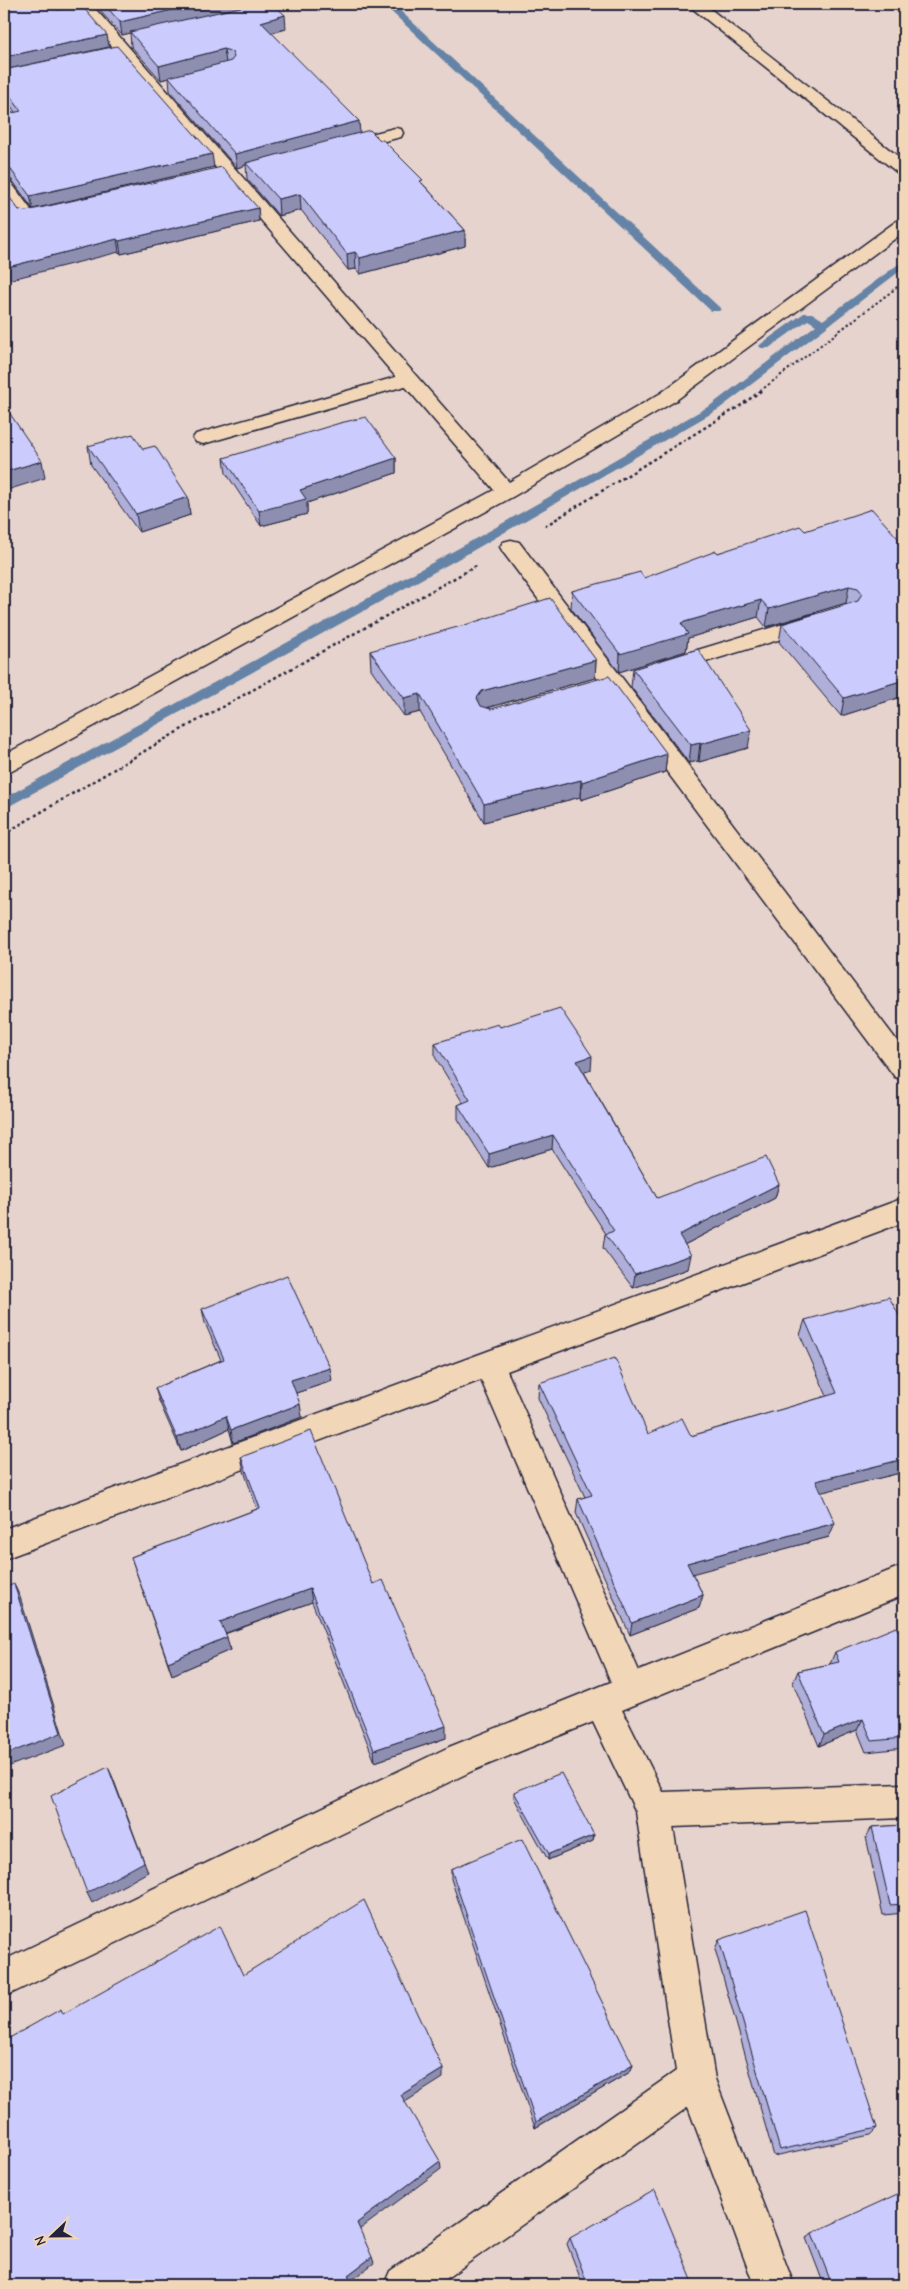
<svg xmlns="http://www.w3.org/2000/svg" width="908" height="2289" font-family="'Comic Neue',sans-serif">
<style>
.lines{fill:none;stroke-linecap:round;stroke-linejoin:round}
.stream{fill:#6583a6;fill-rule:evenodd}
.minor-casing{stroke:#22223b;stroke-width:3}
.path-far1{stroke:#22223b;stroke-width:2;stroke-dasharray:2.5 2.5;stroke-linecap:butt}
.path{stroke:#22223b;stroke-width:2.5;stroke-dasharray:3 3;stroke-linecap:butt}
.minor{fill:#f1d6b8;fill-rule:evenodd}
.wall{fill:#afafda;stroke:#22223b}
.shaded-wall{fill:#8e8eb1;stroke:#22223b}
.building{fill:#cbcbfd;stroke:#22223b}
</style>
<rect width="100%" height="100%" fill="#e6d3cd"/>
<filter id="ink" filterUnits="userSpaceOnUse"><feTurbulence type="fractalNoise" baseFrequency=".02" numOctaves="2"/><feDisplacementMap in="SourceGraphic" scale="10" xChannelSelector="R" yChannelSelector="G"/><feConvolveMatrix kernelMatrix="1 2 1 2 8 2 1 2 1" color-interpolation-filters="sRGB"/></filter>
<g filter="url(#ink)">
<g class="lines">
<g class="stream">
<path d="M 383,4 L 393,4 L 719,307 L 721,309 L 719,311 L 711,311 Z"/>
<path d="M 904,260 L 904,268 L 719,409 L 467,554 L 4,809 L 4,798 L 459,548 L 711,405 L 816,325 L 808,320 L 769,348 L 761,348 L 759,346 L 761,344 L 804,313 L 812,313 L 823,320 Z"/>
</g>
<defs>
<g id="minor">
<path d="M 75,4 L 91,4 L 509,482 L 661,393 L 898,220 L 904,219 L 904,232 L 675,401 L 514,496 L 12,771 L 4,773 L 4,755 L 494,490 L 405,386 L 210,442 L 203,444 L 196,442 L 193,438 L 196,434 L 396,377 Z"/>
<path d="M 687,4 L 704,4 L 904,161 L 904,174 L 898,173 Z"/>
<path d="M 395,128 L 401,129 L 403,133 L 401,137 L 341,152 L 335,151 L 332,147 L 335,143 Z"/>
<path d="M 4,180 L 10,181 L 32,211 L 56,205 L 62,206 L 65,210 L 62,214 L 28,222 L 22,221 L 4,197 Z"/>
<path d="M 511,540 L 519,542 L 904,1050 L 904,1080 L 895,1077 L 503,552 L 500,547 L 503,542 Z"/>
<path d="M 816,614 L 824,616 L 827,621 L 824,626 L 666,674 L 658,672 L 655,667 L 658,662 Z"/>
<path d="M 904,1198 L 904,1222 L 507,1371 L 639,1671 L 904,1565 L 904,1595 L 622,1710 L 663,1792 L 904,1784 L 904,1818 L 673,1827 L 715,2079 L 794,2285 L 754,2285 L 688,2107 L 437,2285 L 384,2285 L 390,2271 L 676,2071 L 636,1812 L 593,1722 L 472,1771 L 4,1997 L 4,1960 L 449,1747 L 611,1682 L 481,1380 L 4,1559 L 4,1529 Z"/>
</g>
</defs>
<use href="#minor" class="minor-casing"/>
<path class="path-far1" d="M 760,391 L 904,282"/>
<g class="path">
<path d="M 545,526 L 740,406 L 762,390"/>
<path d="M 4,834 L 177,732 L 478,565"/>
</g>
<use href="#minor" class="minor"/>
</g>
<g class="wall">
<path d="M 100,4 L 273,4 L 286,29 L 272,33 L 360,133 L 423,184 L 465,230 L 465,246 L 360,274 L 356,269 L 348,270 L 301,210 L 279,216 L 247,179 L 246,165 L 237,168 L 170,91 L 169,78 L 161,80 L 131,46 L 130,33 L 122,35 L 101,12 Z"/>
<path d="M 4,70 L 214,167 L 33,209 L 12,180 L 4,179 L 4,115 L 15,112 L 4,96 Z"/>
<path d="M 258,208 L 259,221 L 121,254 L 119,252 L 19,210 L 26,211 Z"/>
<path d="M 88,446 L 143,449 L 188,497 L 190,515 L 139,532 L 91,465 Z"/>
<path d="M 224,458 L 396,458 L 396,473 L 307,503 L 307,514 L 261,526 L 226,473 Z"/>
<path d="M 805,531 L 904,545 L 904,696 L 841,716 L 779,642 L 782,624 L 849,604 L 846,603 L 766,627 L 758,617 L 688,638 L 686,651 L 619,672 L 571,608 L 572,591 L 644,578 L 718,553 Z"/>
<path d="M 370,651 L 596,660 L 595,678 L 487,708 L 667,754 L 665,772 L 581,800 L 580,797 L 484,822 L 420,712 L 404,716 L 371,669 Z"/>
<path d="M 633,669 L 748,748 L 699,762 L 698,761 L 689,763 L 631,687 Z"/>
<path d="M 500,1027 L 591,1070 L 584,1072 L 657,1198 L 779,1184 L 775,1198 L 684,1245 L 688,1269 L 633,1288 L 603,1248 L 605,1234 L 606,1234 L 552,1149 L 489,1168 L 458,1119 L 458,1105 L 463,1103 L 435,1057 L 435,1043 Z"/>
<path d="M 202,1309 L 332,1381 L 296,1393 L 302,1417 L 233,1443 L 229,1429 L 181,1451 L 159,1401 L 155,1388 L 221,1360 L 205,1323 Z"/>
<path d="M 904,1313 L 904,1472 L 821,1492 L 829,1537 L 692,1573 L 703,1595 L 699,1608 L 630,1635 L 576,1513 L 578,1499 L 585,1497 L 538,1398 L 539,1383 L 648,1434 L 691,1436 L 827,1396 L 800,1335 L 805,1320 L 899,1315 Z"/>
<path d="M 241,1457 L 373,1584 L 446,1738 L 375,1762 L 312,1602 L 225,1634 L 230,1650 L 172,1675 L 131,1557 L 257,1509 L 244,1471 Z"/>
<path d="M 904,1640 L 904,1748 L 866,1752 L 857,1730 L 819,1746 L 793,1683 L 798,1671 L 830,1664 L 835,1652 Z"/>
<path d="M 514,1792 L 594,1835 L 593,1841 L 548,1860 L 514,1798 Z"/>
<path d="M 904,1825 L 904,1913 L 883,1915 L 866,1837 L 872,1827 Z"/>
<path d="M 451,1869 L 633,2065 L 630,2072 L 535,2128 L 451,1879 Z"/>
<path d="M 719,1940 L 877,2128 L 870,2135 L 774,2156 L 715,1949 Z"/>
<path d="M 812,2233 L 904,2285 L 824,2285 L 806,2238 Z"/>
<path d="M 570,2238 L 694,2285 L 583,2285 L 567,2244 Z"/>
</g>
<g class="shaded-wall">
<path d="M 198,4 L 257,4 L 122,35 L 120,22 Z"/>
<path d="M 285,15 L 286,29 L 262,35 L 261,22 Z"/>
<path d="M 107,35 L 109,47 L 4,70 L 4,57 Z"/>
<path d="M 224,49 L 226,63 L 161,80 L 159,66 Z"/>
<path d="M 359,121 L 360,135 L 246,163 L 246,165 L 237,168 L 235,154 Z"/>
<path d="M 212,154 L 214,167 L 33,209 L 30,196 Z"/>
<path d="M 300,194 L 301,210 L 279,216 L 278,199 Z"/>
<path d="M 258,208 L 259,221 L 121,254 L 119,241 Z"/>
<path d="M 465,230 L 465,246 L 360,274 L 360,258 Z"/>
<path d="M 117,239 L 119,252 L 4,281 L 4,268 Z"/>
<path d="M 355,252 L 356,269 L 348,270 L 347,254 Z"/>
<path d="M 396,458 L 396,473 L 307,503 L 307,514 L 261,526 L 259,511 L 300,490 Z"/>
<path d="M 42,461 L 45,478 L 4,491 L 4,472 Z"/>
<path d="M 188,497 L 190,515 L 139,532 L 136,514 Z"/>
<path d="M 849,586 L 846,603 L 766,627 L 769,609 Z"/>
<path d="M 761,600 L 758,617 L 688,638 L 686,651 L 619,672 L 620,654 L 681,623 Z"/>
<path d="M 596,660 L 595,678 L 482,709 L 477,698 L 482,691 Z"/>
<path d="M 904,680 L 904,696 L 841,716 L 844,698 Z"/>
<path d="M 420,694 L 420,712 L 404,716 L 404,698 Z"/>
<path d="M 751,730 L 748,748 L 699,762 L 701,744 Z"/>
<path d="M 700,743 L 698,761 L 689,763 L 691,745 Z"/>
<path d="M 667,754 L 665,772 L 581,800 L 582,782 Z"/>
<path d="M 581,780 L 580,797 L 484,822 L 484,804 Z"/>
<path d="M 592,1056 L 591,1070 L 576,1075 L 577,1061 Z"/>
<path d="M 553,1135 L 552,1149 L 489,1168 L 489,1154 Z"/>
<path d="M 779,1184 L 775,1198 L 676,1249 L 679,1235 Z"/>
<path d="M 691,1255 L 688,1269 L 633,1288 L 635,1274 Z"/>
<path d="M 330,1368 L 332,1381 L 293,1394 L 291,1380 Z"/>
<path d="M 300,1404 L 302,1417 L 233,1443 L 231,1430 Z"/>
<path d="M 226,1416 L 229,1429 L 181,1451 L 177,1438 Z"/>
<path d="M 904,1459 L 904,1472 L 811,1495 L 816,1481 Z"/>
<path d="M 835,1523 L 829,1537 L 684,1576 L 687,1563 Z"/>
<path d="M 14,1584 L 20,1597 L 66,1745 L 4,1768 L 4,1755 Z"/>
<path d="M 310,1589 L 312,1602 L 223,1634 L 220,1622 Z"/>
<path d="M 703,1595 L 699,1608 L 630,1635 L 632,1623 Z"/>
<path d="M 227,1637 L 230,1650 L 172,1675 L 168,1662 Z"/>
<path d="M 863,1719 L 857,1730 L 819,1746 L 824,1735 Z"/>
<path d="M 446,1726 L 446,1738 L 375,1762 L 374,1750 Z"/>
<path d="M 108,1767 L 113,1778 L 148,1872 L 92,1903 L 87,1893 Z"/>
<path d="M 594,1835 L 593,1841 L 548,1860 L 549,1854 Z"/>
<path d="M 633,2065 L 630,2072 L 535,2128 L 536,2122 Z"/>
<path d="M 443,2069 L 443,2078 L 402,2104 L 401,2095 Z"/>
<path d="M 440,2161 L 441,2169 L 359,2230 L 357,2223 Z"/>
<path d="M 372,2257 L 374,2263 L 350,2281 L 348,2275 Z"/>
</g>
<g class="building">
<path d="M 4,4 L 54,4 L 58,10 L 81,5 L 107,35 L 4,57 Z"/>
<path d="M 104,4 L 198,4 L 120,22 Z"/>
<path d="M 254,4 L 273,4 L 285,15 L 261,22 L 359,121 L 235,154 L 169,77 L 231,61 L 234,57 L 232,52 L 224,49 L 159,66 L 130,32 Z"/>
<path d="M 117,46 L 212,154 L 30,196 L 9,167 L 4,167 L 4,115 L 21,111 L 4,87 L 4,70 Z"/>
<path d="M 370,130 L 380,140 L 383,140 L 423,180 L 420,181 L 465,230 L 360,258 L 355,252 L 347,254 L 300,194 L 278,199 L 246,163 Z"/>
<path d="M 222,167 L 258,208 L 119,241 L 117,239 L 4,268 L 4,190 L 19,210 L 26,211 Z"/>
<path d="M 4,405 L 42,461 L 4,472 Z"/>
<path d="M 366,417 L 396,458 L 300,490 L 306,499 L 259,511 L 224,458 L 340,423 Z"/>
<path d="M 133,434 L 143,449 L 155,446 L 188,497 L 136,514 L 88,446 Z"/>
<path d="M 872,509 L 904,545 L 904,680 L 844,698 L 782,624 L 858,601 L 862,593 L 858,588 L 849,586 L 769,609 L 761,600 L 681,623 L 688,634 L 620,654 L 572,591 L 640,572 L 644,578 L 716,551 L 718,553 L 800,526 L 805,531 Z"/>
<path d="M 550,598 L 596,660 L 482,691 L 477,698 L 481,706 L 491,709 L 609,676 L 667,754 L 582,782 L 581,780 L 484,804 L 420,694 L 404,698 L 370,651 L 465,625 Z"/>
<path d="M 698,649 L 751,730 L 701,744 L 700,743 L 691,745 L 633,669 Z"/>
<path d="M 560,1008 L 592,1056 L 577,1061 L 657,1198 L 766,1157 L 779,1184 L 679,1235 L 691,1255 L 635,1274 L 605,1234 L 614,1231 L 553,1135 L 489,1154 L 458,1105 L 470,1100 L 435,1043 L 498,1024 L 500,1027 Z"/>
<path d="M 287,1275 L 330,1368 L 291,1380 L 300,1404 L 231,1430 L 226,1416 L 177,1438 L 155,1388 L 224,1359 L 202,1309 Z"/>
<path d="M 889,1297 L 899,1315 L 904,1313 L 904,1459 L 816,1481 L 835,1523 L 687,1563 L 703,1595 L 632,1623 L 578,1499 L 592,1495 L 539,1383 L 615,1358 L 648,1434 L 682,1418 L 691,1436 L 837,1393 L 805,1320 Z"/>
<path d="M 311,1431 L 373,1584 L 383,1580 L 446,1726 L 374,1750 L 310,1589 L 220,1622 L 227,1637 L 168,1662 L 131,1557 L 260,1508 L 241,1457 Z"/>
<path d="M 14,1584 L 61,1733 L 4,1755 L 4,1588 Z"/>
<path d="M 896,1627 L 904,1640 L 904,1738 L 872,1741 L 863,1719 L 824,1735 L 798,1671 L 839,1662 L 835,1652 Z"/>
<path d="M 108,1767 L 144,1862 L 87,1893 L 51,1796 Z"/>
<path d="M 561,1773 L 594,1835 L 549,1854 L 514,1792 Z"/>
<path d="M 904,1825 L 904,1904 L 890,1905 L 872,1827 Z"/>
<path d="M 522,1839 L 633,2065 L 536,2122 L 451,1869 Z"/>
<path d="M 364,1900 L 443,2069 L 401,2095 L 440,2161 L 357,2223 L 372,2257 L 348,2275 L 352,2285 L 4,2285 L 4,2041 L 61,2009 L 63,2014 L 220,1926 L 243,1975 Z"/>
<path d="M 805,1910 L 877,2128 L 780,2150 L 719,1940 Z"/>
<path d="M 655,2190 L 694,2285 L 588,2285 L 570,2238 Z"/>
<path d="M 904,2191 L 904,2285 L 832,2285 L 812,2233 Z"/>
</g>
</g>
<rect width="908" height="2289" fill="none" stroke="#f1d6b8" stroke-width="20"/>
<rect x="10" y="10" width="888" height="2269" fill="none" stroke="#22223b" stroke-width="2" filter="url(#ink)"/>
<g transform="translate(52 2236) rotate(248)" stroke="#f1d6b8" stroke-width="4" paint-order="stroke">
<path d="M0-4L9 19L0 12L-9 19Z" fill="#22223b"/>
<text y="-8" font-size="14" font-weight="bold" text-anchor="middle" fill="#22223b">N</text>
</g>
</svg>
